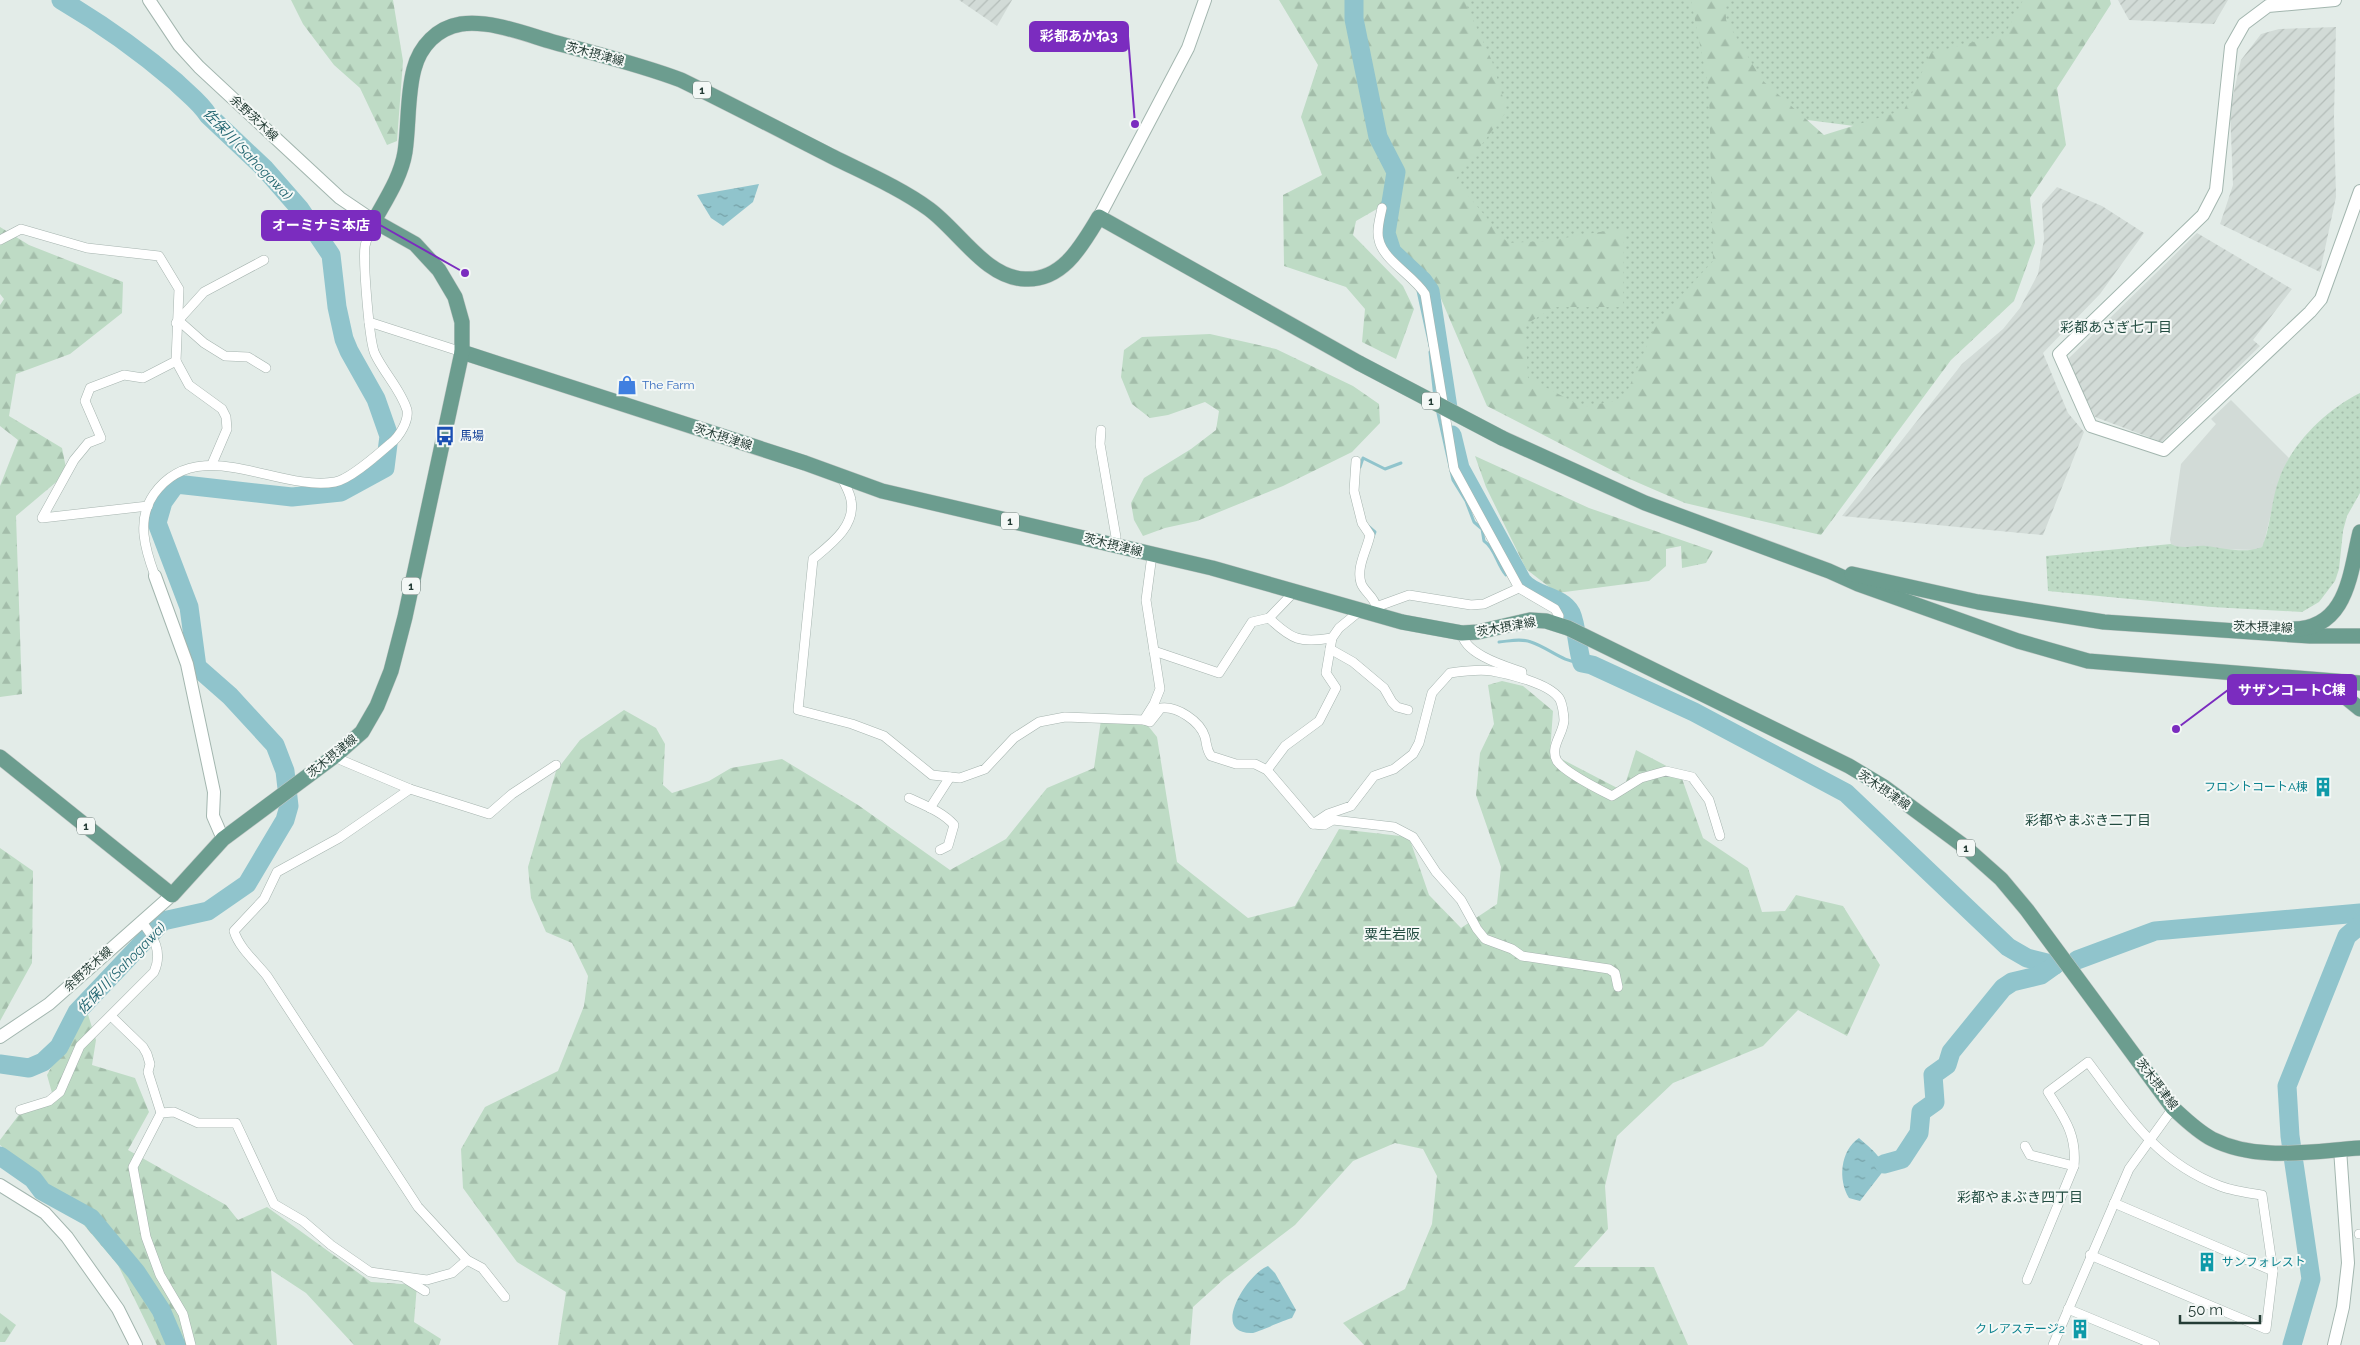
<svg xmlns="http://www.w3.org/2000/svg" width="2360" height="1345" font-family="Raleway,'Noto Sans JP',sans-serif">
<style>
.built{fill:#d2dbd7}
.industrial{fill:url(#industrial-furrows)}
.grass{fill:url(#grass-dots)}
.forest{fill:url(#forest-firs)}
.water{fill:url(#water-ripples)}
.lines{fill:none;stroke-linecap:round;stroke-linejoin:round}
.stream{stroke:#90c4cc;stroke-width:3}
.river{stroke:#90c4cc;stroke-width:19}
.street-casing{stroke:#a6b4af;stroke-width:10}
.secondary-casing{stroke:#a3b6af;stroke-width:14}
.primary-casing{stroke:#c2c8c6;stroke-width:16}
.street{stroke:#fff;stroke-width:9}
.secondary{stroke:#fff;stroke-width:12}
.primary{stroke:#6c9d8f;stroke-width:15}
.primary-bridge-casing{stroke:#c2c8c6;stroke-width:16;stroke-linecap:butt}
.primary-bridge{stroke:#6c9d8f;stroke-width:15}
.labels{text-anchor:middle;stroke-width:4;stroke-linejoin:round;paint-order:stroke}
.shield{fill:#f4f8f6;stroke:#62746f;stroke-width:1}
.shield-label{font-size:11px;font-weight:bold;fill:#243c35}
.street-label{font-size:12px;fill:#243c35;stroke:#f4f8f6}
.shop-label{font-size:12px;fill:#366cbe;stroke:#f4f8f6;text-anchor:start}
.transit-label{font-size:12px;fill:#164399;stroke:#f4f8f6;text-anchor:start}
.culture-label{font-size:12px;fill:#0d838f;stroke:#f4f8f6;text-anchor:end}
.water-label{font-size:14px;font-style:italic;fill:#246772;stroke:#f4f8f6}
.neighbourhood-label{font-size:14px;fill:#224c41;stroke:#f4f8f6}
.leader{fill:none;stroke:#7b2cbf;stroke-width:2}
.callout-dot{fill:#7b2cbf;stroke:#f4f8f6;stroke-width:2}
.callout{fill:#7b2cbf;stroke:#7b2cbf;stroke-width:2}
.callout-label{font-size:14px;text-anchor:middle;font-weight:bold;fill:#fff}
</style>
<defs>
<pattern id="industrial-furrows" width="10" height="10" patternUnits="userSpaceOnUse" patternTransform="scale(1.25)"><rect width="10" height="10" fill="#d2dbd7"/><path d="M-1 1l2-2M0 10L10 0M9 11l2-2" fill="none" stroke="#b4bdb9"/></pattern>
<pattern id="grass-dots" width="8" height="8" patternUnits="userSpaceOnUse" patternTransform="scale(1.25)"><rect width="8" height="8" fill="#bedbc5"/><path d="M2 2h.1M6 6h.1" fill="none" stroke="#a3bdaa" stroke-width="1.8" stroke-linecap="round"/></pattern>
<pattern id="forest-firs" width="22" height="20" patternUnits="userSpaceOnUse" patternTransform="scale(1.25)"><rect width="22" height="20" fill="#bedbc5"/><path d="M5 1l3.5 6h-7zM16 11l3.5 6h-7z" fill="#a3bdaa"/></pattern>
<pattern id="water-ripples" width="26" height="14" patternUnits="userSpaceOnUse" patternTransform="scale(1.25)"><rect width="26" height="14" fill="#90c4cc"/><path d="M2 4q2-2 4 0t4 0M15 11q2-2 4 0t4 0" fill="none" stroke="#75a0a6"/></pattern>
</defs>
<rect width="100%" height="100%" fill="#e3ece8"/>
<path class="built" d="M 2231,400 L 2289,458 L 2279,479 L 2264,543 L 2262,547 L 2255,550 L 2217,549 L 2206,546 L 2179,548 L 2171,544 L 2170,540 L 2181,464 L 2216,424 L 2211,419 Z"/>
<g class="industrial">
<path d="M 959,0 L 1012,0 L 997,26 Z"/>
<path d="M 2118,0 L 2228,0 L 2214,24 L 2129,20 Z"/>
<path d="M 2336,27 L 2334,117 L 2336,197 L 2320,272 L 2220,224 L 2233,185 L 2230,109 L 2241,60 L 2261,34 L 2279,29 Z"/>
<path d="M 2057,187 L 2102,206 L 2144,233 L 2100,294 L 2043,353 L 2068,413 L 2084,432 L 2043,535 L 1842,516 L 1962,364 L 2003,329 L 2020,308 L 2038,274 L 2044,239 L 2042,204 Z"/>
<path d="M 2197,233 L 2292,289 L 2253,340 L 2260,346 L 2162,442 L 2095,417 L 2067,360 Z"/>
</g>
<g class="grass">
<path d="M 1392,0 L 2060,0 L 1909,133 L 1736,111 L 1732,299 L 1680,404 L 1528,410 Z"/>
<path d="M 2360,393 L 2360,493 L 2347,516 L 2343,531 L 2339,569 L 2335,581 L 2319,602 L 2302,612 L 2212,607 L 2048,591 L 2046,556 L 2171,544 C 2183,550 2194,545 2206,546 C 2224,548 2245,554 2262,547 C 2271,526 2271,501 2279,479 C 2292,443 2326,410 2360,393 Z"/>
</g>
<g class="forest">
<path d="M 291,0 L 393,0 L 403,61 L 397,141 L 387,145 L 360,88 L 334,65 L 303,24 Z"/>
<path d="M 1279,0 L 1464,0 L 1492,61 L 1507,111 L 1455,180 L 1508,243 L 1546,241 L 1624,228 L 1623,307 L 1554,307 L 1525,325 L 1528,378 L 1583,407 L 1624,399 L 1657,322 L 1713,261 L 1709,90 L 1691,0 L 1726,0 L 1726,20 L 1762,80 L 1824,135 L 1904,110 L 1931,53 L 2005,34 L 2023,0 L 2110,0 L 2111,4 L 2057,88 L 2066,145 L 2030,198 L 2035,243 L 2014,301 L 1951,360 L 1821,535 L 1685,503 L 1625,477 L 1487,406 L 1436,287 L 1397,251 L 1382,206 L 1356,221 L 1353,235 L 1403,286 L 1414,309 L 1396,359 L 1362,342 L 1365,309 L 1346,287 L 1284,266 L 1283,195 L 1322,175 L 1301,117 L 1318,65 Z"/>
<path d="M 0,227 L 29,245 L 123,282 L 122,313 L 70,354 L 16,374 L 9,416 L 62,448 L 67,473 L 16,516 L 22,694 L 0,697 L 0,486 L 18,440 L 0,426 L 0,305 L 4,299 L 0,294 Z"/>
<path d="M 1210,334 L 1276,349 L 1353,386 L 1379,404 L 1380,423 L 1352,452 L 1283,486 L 1197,521 L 1165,528 L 1143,536 L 1134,520 L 1131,503 L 1144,478 L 1191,449 L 1216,430 L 1219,411 L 1205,402 L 1168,415 L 1150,418 L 1132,404 L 1121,377 L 1124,350 L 1142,337 Z"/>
<path d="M 1475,456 L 1589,508 L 1713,551 L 1706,563 L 1682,568 L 1681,546 L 1666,549 L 1666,566 L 1649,581 L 1557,593 L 1526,569 L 1486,487 Z"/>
<path d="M 1502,681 L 1523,686 L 1553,711 L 1550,753 L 1623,791 L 1636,750 L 1680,773 L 1703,838 L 1748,868 L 1762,912 L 1785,911 L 1796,895 L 1843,906 L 1880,965 L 1847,1036 L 1798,1010 L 1763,1046 L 1673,1083 L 1617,1136 L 1605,1186 L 1608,1229 L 1574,1267 L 1654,1267 L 1688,1345 L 1364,1345 L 1343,1323 L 1405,1289 L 1432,1224 L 1437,1176 L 1423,1149 L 1395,1143 L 1353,1161 L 1295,1225 L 1224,1279 L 1193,1307 L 1190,1345 L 558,1345 L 566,1292 L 517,1262 L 463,1188 L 461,1149 L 485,1107 L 558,1071 L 584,1006 L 588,976 L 572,943 L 546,932 L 531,898 L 528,867 L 556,771 L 580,740 L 624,710 L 656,728 L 665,744 L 663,785 L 672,793 L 709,781 L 731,768 L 782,759 L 858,805 L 950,870 L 1006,839 L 1047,788 L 1094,768 L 1101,720 L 1145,722 L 1157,737 L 1177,862 L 1248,918 L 1295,906 L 1339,829 L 1409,837 L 1429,895 L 1461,928 L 1497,904 L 1501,867 L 1476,795 L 1480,753 L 1494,724 L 1488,685 Z"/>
<path d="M 0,848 L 33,871 L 32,963 L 0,1021 Z"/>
<path d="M 85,1005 L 96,1040 L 92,1065 L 135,1078 L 149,1112 L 128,1150 L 226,1205 L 238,1220 L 267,1207 L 371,1282 L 417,1285 L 414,1322 L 441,1339 L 439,1345 L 354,1345 L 306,1293 L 271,1270 L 277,1345 L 157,1345 L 118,1265 L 61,1198 L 0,1145 L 0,1140 L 21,1112 L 54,1100 L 47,1075 Z"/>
<path d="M 0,1313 L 16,1325 L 5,1342 L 0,1342 Z"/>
</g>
<g class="water">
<path d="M 759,184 L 753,202 L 723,226 L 711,218 L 697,195 Z"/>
<path d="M 1859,1138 C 1869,1147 1883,1157 1884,1170 L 1860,1201 L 1849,1198 C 1838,1180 1840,1151 1859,1138 Z"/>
<path d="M 1268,1266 L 1275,1273 L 1296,1310 L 1292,1318 C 1284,1320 1256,1333 1252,1333 C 1208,1334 1249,1272 1268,1266 Z"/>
</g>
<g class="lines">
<g class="stream">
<path d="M 1418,291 L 1430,346"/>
<path d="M 1430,352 L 1435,398"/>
<path d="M 1437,409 L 1453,480 L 1466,501 L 1474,522 L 1482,529 L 1484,541 C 1495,548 1497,565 1506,575"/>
<path d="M 1360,467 L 1363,458 L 1385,469 L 1401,463"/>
<path d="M 1368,526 L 1375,532 L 1373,537"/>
<path d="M 1499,642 C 1510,641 1521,638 1531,642 C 1549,648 1562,662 1582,663"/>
</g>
<g class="river">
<path d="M 1354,0 L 1354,19 L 1378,137 L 1396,172 L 1386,233 L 1392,252 L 1423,281 L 1430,291 L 1448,408"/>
<path d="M 1452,435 L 1460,468 L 1522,581 C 1534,597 1561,595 1571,613 C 1577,626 1577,648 1582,663 L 1592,665 L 1694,712 L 1846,793 L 2008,947 L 2027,958 L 2055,965"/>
<path d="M 2077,960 L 2155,931 L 2360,913"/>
<path d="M 0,1064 L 29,1068 L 43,1062 L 59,1047 L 77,1012 L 163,921 L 208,911 L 247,884 L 285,820 L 289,806 L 285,771 L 275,745 L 230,696 L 197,667 L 189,607 L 157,523 L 163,502 L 176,484 L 292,497 L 341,492 L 385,468 L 389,436 L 376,399 L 349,351 L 344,339 L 337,307 L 331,255 L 300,209 L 265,169 L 208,115 C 200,102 187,93 176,82 C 140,51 102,24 61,0"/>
<path d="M 0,1156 L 33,1179 L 42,1191 L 91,1218 L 136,1272 L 161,1310 L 176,1345"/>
<path d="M 1884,1164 L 1902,1159 L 1919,1133 L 1921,1112 L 1935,1102 L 1933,1075 L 1947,1065 L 1951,1052 L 2003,988 L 2012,982 L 2041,975 L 2055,965"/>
<path d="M 2292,1345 L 2311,1279 L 2290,1136 L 2287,1086 L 2347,936 L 2360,925"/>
</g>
<defs>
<g id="street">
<path d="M 1382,208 C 1380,218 1376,231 1379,240 C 1383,260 1414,276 1425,294 L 1454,469 L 1519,588 L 1555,609 L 1559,616 L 1558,624"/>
<path d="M 0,240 L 21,229 L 87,248 L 159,256 L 179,289 L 176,361 L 143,378 L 124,375 L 90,388 L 85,401 L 101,438 L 88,443 L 74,460 L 42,518 L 148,506"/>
<path d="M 178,320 L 204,343 L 225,356 L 248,357 L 266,368"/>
<path d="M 369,322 L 462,352"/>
<path d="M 176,323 L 204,292 L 264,260"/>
<path d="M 176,361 L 189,385 L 222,409 L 226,417 L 227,429 L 212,464"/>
<path d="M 1101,430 L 1100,444 L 1116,537 L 1114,544"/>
<path d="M 1356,461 L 1354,491 L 1362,523 L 1370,535 C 1367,550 1356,567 1361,583 C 1364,592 1375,597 1376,607"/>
<path d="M 842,478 C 845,485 850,493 851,500 C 856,526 831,544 813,559 L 798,710 L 852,724 L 884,736 L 932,775 L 960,778 L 985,769 L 1014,738 L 1039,722 L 1065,717 L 1144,720 L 1154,704 L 1160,689 L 1146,600 L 1152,555"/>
<path d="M 155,576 C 145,549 136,520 154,494 C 198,432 277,492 335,482 C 351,479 378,454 391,443 C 399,437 409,421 407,410 C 401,390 384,373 375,354 C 369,342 363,261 365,246 C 367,237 371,229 374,221"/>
<path d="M 1375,613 L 1376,607 L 1409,595 L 1471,605 L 1484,604 L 1519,588"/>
<path d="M 1269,618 C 1292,640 1300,643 1332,638"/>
<path d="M 1462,633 C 1464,654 1505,666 1522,672 L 1522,678"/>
<path d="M 1330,649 L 1353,662 L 1384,688 L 1392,702 L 1397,707 L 1408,710"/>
<path d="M 1154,651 L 1219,673 L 1252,622 L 1269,618 L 1296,590"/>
<path d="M 1144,720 L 1150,722 L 1161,708 C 1177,706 1200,721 1205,737 C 1207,745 1206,749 1211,756 L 1236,764 L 1255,764 L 1267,770 L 1313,824 L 1328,814 L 1351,806 L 1374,776 L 1394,769 L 1413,754 L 1419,743 L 1432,693 L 1450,673 C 1464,671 1478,669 1492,671 C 1509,674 1548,683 1559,698 C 1562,702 1564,715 1564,720 C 1564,733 1549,747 1557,761 C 1565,772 1600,790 1612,796 L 1641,778 L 1666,771 L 1692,777 L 1709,800 L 1720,836"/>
<path d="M 336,755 L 341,760 L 410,789 L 489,814 L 512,794 L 556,765"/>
<path d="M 1267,770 L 1285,746 L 1319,721 L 1336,688 L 1326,673 L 1332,638 L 1339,628 L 1361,610"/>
<path d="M 410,789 L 339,838 L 277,872 L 264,899 L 234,931 C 239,948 256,962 267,976 L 418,1207 L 467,1260 L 482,1268 L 505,1297"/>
<path d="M 909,798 C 924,805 943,812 954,825 L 948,846 L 940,850"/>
<path d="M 930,808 L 950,777"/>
<path d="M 1313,824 L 1324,825 L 1333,820 L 1394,827 L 1413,837 L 1436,872 L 1461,900 L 1477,929 L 1485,939 L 1512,949 L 1522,956 L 1609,969 L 1615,973 L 1618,987"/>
<path d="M 111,1016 L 143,1047 L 147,1054 L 150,1064 L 148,1072 L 161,1113"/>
<path d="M 20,1110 L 49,1101 L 60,1092 L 80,1046 L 154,972 C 163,952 154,937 141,921"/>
<path d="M 2025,1146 L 2030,1155 L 2074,1166"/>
<path d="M 2114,1203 L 2273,1271"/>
<path d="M 2359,1234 L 2360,1234"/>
<path d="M 406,1279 L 425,1291"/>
<path d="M 2027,1280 L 2074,1166 C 2077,1134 2064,1118 2048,1092 L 2088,1062 C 2128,1115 2155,1161 2220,1186 C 2233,1191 2248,1193 2262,1195 L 2273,1271 L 2266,1329 L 2090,1255"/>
<path d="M 2068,1309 L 2155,1345"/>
<path d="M 191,1345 L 183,1314 L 160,1275 L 146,1237 L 133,1167 L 161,1113 L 174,1112 L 198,1123 L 236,1123 L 274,1204 L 303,1221 L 331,1245 L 370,1272 L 427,1280 L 452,1273 L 467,1260"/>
<path d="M 2053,1345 L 2129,1169 L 2173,1108"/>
</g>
<g id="secondary">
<path d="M 149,0 L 179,45 L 199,67 L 340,198 L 374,221"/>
<path d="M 2335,0 L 2268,6 L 2244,24 L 2231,47 L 2216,190 L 2203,215 L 2059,354 L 2091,426 L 2164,450 L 2310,312 L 2321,299 L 2360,191"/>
<path d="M 1099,217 L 1188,48 L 1205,0"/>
<path d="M 155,576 L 187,664 L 214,792 L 213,816 L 223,839"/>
<path d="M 0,1037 L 49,1004 L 172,895"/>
<path d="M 0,1185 L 45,1213 L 67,1237 L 118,1309 L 136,1345"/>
<path d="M 2334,1345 L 2343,1307 L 2348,1263 L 2340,1149"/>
</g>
<g id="primary">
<path d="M 462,352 L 805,463 L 882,491 L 1212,568 L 1402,622 L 1462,633 L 1478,632 L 1530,620 L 1546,621 L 1568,628 L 1849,766 L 1884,787 L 1965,847 L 2001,879 L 2027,910 L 2173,1108 C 2185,1119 2197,1131 2212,1139 C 2257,1162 2312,1151 2360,1148"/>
<path d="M 1502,438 L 1645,503 L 1829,571 L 1858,584 L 2018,641 L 2088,661 L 2360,683"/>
<path d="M 1852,574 L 1978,602 L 2104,622 L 2310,636 L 2360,636"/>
<path d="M 2290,629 C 2348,631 2350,572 2360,532"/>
<path d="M 2318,687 L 2344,696 L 2360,709"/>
<path d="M 0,757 L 172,895 L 223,839 L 336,755 L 362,732 L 377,706 L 391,671 L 405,617 L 462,352 L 462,322 L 455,297 L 439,270 L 415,244 L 374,221 C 386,199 401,177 405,152 C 409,125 407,95 414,69 C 420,46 437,28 461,24 C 491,20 525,34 553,42 C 596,54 639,64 681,80 C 732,105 782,131 833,157 C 865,173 900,188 929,209 C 959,231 986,278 1025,279 C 1063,281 1082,245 1099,217 L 1359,363"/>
</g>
</defs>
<use href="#street" class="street-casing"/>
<use href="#secondary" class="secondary-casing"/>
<use href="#primary" class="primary-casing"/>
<use href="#street" class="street"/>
<use href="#secondary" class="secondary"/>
<use href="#primary" class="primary"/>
<defs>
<path id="primary-bridge" d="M 1359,363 L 1502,438"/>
</defs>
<use href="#primary-bridge" class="primary-bridge-casing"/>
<use href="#primary-bridge" class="primary-bridge"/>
</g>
<defs>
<symbol id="shop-bare" viewBox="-9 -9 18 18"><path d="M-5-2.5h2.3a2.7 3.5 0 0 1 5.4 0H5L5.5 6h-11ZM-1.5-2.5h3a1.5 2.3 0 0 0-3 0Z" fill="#3f7fe0" stroke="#f4f8f6" stroke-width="2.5" paint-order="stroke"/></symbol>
<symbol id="bus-bare" viewBox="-9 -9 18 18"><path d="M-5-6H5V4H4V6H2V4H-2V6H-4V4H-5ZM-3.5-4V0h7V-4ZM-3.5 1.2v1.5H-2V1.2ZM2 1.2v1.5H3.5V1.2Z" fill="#1a4fb4" stroke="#f4f8f6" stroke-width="2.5" paint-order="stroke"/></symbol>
<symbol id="building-bare" viewBox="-9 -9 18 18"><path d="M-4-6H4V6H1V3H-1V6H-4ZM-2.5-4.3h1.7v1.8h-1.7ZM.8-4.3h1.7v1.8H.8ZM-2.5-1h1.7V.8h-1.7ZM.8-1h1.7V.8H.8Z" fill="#0f9aa8" stroke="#f4f8f6" stroke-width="2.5" paint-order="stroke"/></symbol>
</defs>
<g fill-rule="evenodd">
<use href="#shop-bare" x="613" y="371" width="28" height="28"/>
<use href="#bus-bare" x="431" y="422" width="28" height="28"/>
<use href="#building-bare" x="2309" y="773" width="28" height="28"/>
<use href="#building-bare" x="2193" y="1248" width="28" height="28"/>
<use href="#building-bare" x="2066" y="1315" width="28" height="28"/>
</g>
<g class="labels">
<g class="shield">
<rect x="693" y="81.5" width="18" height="17" rx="4"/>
<rect x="1422" y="392.5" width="18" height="17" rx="4"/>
<rect x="1001" y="512.5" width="18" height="17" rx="4"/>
<rect x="402" y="577.5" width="18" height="17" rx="4"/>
<rect x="77" y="817.5" width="18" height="17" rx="4"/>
<rect x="1957" y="839.5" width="18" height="17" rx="4"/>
</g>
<g class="shield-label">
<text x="702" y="94">1</text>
<text x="1431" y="405">1</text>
<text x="1010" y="525">1</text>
<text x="411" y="590">1</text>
<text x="86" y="830">1</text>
<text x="1966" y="852">1</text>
</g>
<g class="street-label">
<text transform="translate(595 54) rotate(15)" y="4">茨木摂津線</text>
<text transform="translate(254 118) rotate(43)" y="4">余野茨木線</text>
<text transform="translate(723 437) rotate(18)" y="4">茨木摂津線</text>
<text transform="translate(1113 545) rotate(14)" y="4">茨木摂津線</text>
<text transform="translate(1506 627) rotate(-10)" y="4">茨木摂津線</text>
<text transform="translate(2263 627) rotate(2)" y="4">茨木摂津線</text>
<text transform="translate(332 756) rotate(-39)" y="4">茨木摂津線</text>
<text transform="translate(1884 790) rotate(34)" y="4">茨木摂津線</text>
<text transform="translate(88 969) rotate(-42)" y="4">余野茨木線</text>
<text transform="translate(2157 1084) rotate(53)" y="4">茨木摂津線</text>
</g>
<g class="shop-label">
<text x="642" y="389">The Farm</text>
</g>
<g class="transit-label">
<text x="460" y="440">馬場</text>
</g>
<g class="culture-label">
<text x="2308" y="791">フロントコートA棟</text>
<text x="2222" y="1266" text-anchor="start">サンフォレスト</text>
<text x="2065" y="1333">クレアステージ2</text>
</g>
<g class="water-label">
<text transform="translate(248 154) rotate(46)" y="5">佐保川 (Sahogawa)</text>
<text transform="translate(121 968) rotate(-46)" y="5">佐保川 (Sahogawa)</text>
</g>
<g class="neighbourhood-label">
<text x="2116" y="332">彩都あさぎ七丁目</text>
<text x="2088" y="825">彩都やまぶき二丁目</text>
<text x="1392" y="939">粟生岩阪</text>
<text x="2020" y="1202">彩都やまぶき四丁目</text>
</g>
</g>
<path class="leader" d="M1135 124L1128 36M465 273L380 225M2176 729L2228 690"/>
<g class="callout-dot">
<circle cx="1135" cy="124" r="5"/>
<circle cx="465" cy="273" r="5"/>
<circle cx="2176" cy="729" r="5"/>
</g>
<g class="callout">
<rect x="1030" y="22" width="98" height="29" rx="5"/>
<rect x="262" y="211" width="118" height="29" rx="5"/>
<rect x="2228" y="675" width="128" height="29" rx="5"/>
</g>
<g class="callout-label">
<text x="1079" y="41">彩都あかね3</text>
<text x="321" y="230">オーミナミ本店</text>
<text x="2292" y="695">サザンコートC棟</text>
</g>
<path d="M2180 1315v8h80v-8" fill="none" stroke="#243c35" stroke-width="2.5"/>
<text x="2188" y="1315" font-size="15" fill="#243c35" stroke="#f4f8f6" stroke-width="4" paint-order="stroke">50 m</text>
</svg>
